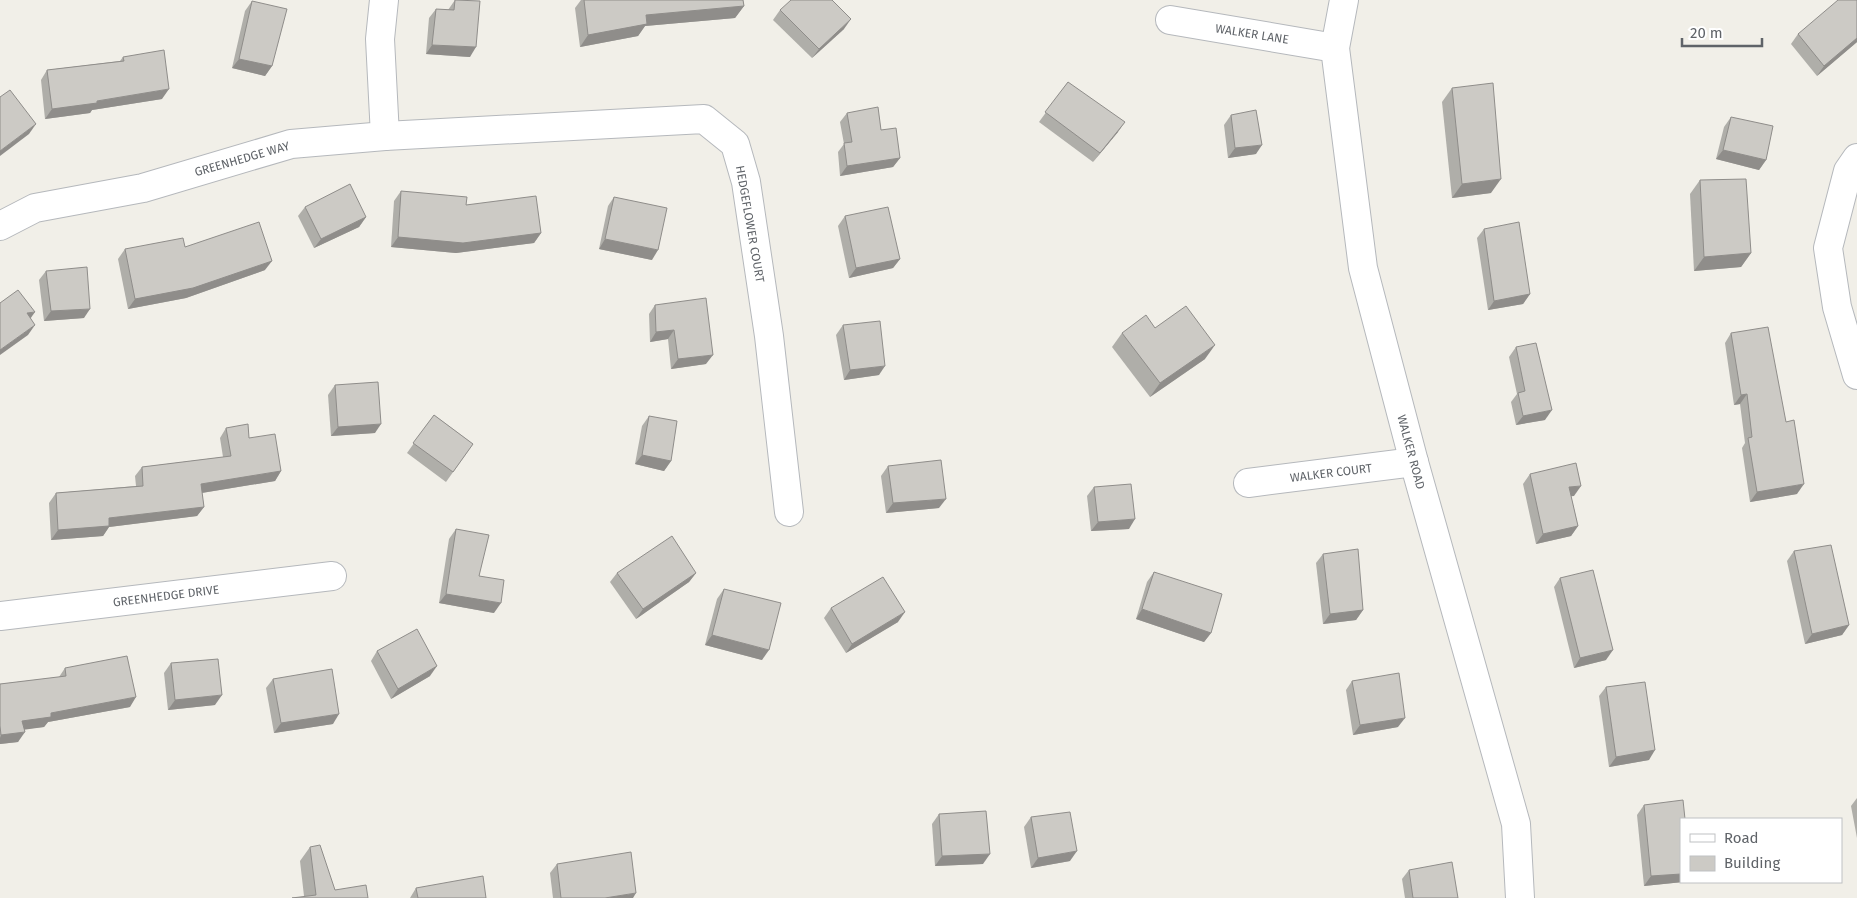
<svg xmlns="http://www.w3.org/2000/svg" width="1857" height="898" font-family="'Fira Sans',sans-serif">
<style>
.lines{fill:none;stroke-linecap:round;stroke-linejoin:round}
.street-casing{stroke:#b5b8bc;stroke-width:30}
.street{stroke:#fff;stroke-width:28}
.wall{fill:#afaea9}
.shaded-wall{fill:#8f8d8a}
.building{fill:#cccac5;stroke:#8f8d8a}
.labels{text-anchor:middle;stroke-width:5;stroke-linejoin:round;paint-order:stroke}
.street-label{font-size:12px;fill:#5f6368;stroke:#fff}
</style>
<rect width="100%" height="100%" fill="#f1efe8"/>
<g class="lines">
<defs>
<g id="street">
<path d="M 1344,0 L 1335,48 L 1363,268 L 1414,462 L 1516,824 L 1520,898"/>
<path d="M 1170,20 L 1335,48"/>
<path d="M 385,136 L 704,119 L 735,144 L 746,182 L 769,336 L 789,512"/>
<path d="M 1857,158 L 1848,171 L 1828,248 L 1837,307 L 1857,375"/>
<path d="M 0,226 L 35,208 L 143,188 L 291,144 L 385,136 L 380,39 L 384,0"/>
<path d="M 1248,483 L 1414,462"/>
<path d="M 0,616 L 332,576"/>
</g>
</defs>
<use href="#street" class="street-casing"/>
<use href="#street" class="street"/>
</g>
<g class="wall">
<path d="M 455,0 L 470,57 L 426,54 L 429,18 L 436,9 L 448,10 Z"/>
<path d="M 581,0 L 743,0 L 744,6 L 735,18 L 645,26 L 638,36 L 580,47 L 575,8 Z"/>
<path d="M 1857,0 L 1857,42 L 1817,76 L 1791,44 L 1798,34 Z"/>
<path d="M 252,1 L 272,66 L 265,76 L 232,68 L 245,11 Z"/>
<path d="M 780,10 L 844,29 L 812,58 L 773,20 Z"/>
<path d="M 123,57 L 162,99 L 92,110 L 90,113 L 45,119 L 41,80 L 47,70 L 120,61 Z"/>
<path d="M 1068,82 L 1118,132 L 1093,162 L 1039,122 Z"/>
<path d="M 1452,88 L 1491,193 L 1452,198 L 1442,102 Z"/>
<path d="M 847,113 L 881,130 L 900,158 L 893,167 L 840,176 L 838,152 L 844,144 L 840,122 Z"/>
<path d="M 1231,115 L 1256,154 L 1228,158 L 1224,125 Z"/>
<path d="M 1731,117 L 1766,160 L 1759,170 L 1716,159 L 1724,127 Z"/>
<path d="M 1700,180 L 1751,253 L 1741,267 L 1694,271 L 1690,194 Z"/>
<path d="M 401,191 L 466,205 L 541,233 L 534,243 L 456,253 L 391,247 L 394,201 Z"/>
<path d="M 614,197 L 652,260 L 599,249 L 608,206 Z"/>
<path d="M 305,207 L 366,217 L 359,227 L 314,248 L 298,216 Z"/>
<path d="M 845,216 L 900,259 L 893,268 L 849,278 L 838,226 Z"/>
<path d="M 1484,229 L 1530,294 L 1523,304 L 1488,310 L 1477,238 Z"/>
<path d="M 185,247 L 265,270 L 186,298 L 128,309 L 118,259 L 125,249 Z"/>
<path d="M 46,271 L 84,318 L 44,321 L 39,280 Z"/>
<path d="M 655,305 L 706,364 L 671,369 L 668,339 L 650,342 L 649,314 Z"/>
<path d="M 843,325 L 879,375 L 844,380 L 836,335 Z"/>
<path d="M 1155,328 L 1205,359 L 1150,397 L 1112,347 L 1122,333 Z"/>
<path d="M 1731,333 L 1797,494 L 1750,502 L 1742,448 L 1745,443 L 1740,404 L 1734,405 L 1725,343 Z"/>
<path d="M 1516,347 L 1545,420 L 1516,425 L 1511,402 L 1517,394 L 1509,357 Z"/>
<path d="M 335,385 L 375,433 L 331,436 L 328,395 Z"/>
<path d="M 434,415 L 473,444 L 446,482 L 407,453 Z"/>
<path d="M 649,416 L 671,461 L 664,471 L 635,464 L 642,426 Z"/>
<path d="M 226,428 L 249,438 L 281,471 L 275,481 L 202,493 L 204,507 L 197,516 L 109,527 L 103,536 L 51,540 L 49,503 L 56,493 L 136,486 L 135,476 L 142,467 L 223,457 L 220,438 Z"/>
<path d="M 888,466 L 939,508 L 886,513 L 881,476 Z"/>
<path d="M 1530,474 L 1574,496 L 1571,496 L 1578,526 L 1571,536 L 1536,544 L 1523,484 Z"/>
<path d="M 1094,487 L 1129,529 L 1091,531 L 1087,496 Z"/>
<path d="M 456,529 L 479,576 L 494,613 L 439,603 L 449,539 Z"/>
<path d="M 1794,551 L 1849,625 L 1842,635 L 1805,644 L 1787,561 Z"/>
<path d="M 1323,554 L 1363,610 L 1356,620 L 1323,624 L 1316,563 Z"/>
<path d="M 1154,572 L 1211,633 L 1204,642 L 1136,619 L 1147,582 Z"/>
<path d="M 617,573 L 696,573 L 689,582 L 636,619 L 610,582 Z"/>
<path d="M 1560,578 L 1606,660 L 1574,668 L 1554,587 Z"/>
<path d="M 724,589 L 762,660 L 705,645 L 717,599 Z"/>
<path d="M 831,608 L 898,622 L 846,653 L 824,618 Z"/>
<path d="M 377,651 L 430,676 L 391,699 L 371,661 Z"/>
<path d="M 171,663 L 215,705 L 168,710 L 164,673 Z"/>
<path d="M 65,668 L 130,707 L 48,722 L 44,727 L 24,729 L 18,742 L 0,744 L 0,684 L 59,677 Z"/>
<path d="M 273,679 L 333,724 L 274,733 L 266,688 Z"/>
<path d="M 1352,681 L 1398,727 L 1353,735 L 1346,690 Z"/>
<path d="M 1606,687 L 1649,760 L 1609,767 L 1599,696 Z"/>
<path d="M 1857,798 L 1857,838 L 1851,806 Z"/>
<path d="M 1644,805 L 1683,882 L 1644,886 L 1637,815 Z"/>
<path d="M 939,814 L 983,864 L 935,866 L 932,824 Z"/>
<path d="M 1031,817 L 1070,861 L 1031,868 L 1024,827 Z"/>
<path d="M 310,847 L 335,890 L 368,898 L 304,896 L 300,861 Z"/>
<path d="M 557,864 L 633,898 L 553,898 L 550,873 Z"/>
<path d="M 1409,870 L 1458,898 L 1405,898 L 1402,879 Z"/>
<path d="M 416,888 L 486,898 L 410,898 Z"/>
</g>
<g class="shaded-wall">
<path d="M 744,6 L 735,18 L 645,26 L 638,36 L 580,47 L 588,35 L 646,15 Z"/>
<path d="M 851,19 L 844,29 L 812,58 L 819,49 Z"/>
<path d="M 1857,38 L 1857,42 L 1817,76 L 1824,66 Z"/>
<path d="M 432,45 L 476,47 L 470,57 L 426,54 Z"/>
<path d="M 239,59 L 272,66 L 265,76 L 232,68 Z"/>
<path d="M 169,89 L 162,99 L 92,110 L 90,113 L 45,119 L 52,109 Z"/>
<path d="M 1125,122 L 1118,132 L 1093,162 L 1100,153 Z"/>
<path d="M 36,124 L 29,134 L 0,156 L 0,151 Z"/>
<path d="M 1262,145 L 1256,154 L 1228,158 L 1235,148 Z"/>
<path d="M 1723,150 L 1766,160 L 1759,170 L 1716,159 Z"/>
<path d="M 900,158 L 893,167 L 840,176 L 847,166 Z"/>
<path d="M 1501,179 L 1491,193 L 1452,198 L 1462,184 Z"/>
<path d="M 366,217 L 359,227 L 314,248 L 321,239 Z"/>
<path d="M 541,233 L 534,243 L 456,253 L 391,247 L 398,237 Z"/>
<path d="M 605,239 L 658,250 L 652,260 L 599,249 Z"/>
<path d="M 1751,253 L 1741,267 L 1694,271 L 1704,257 Z"/>
<path d="M 900,259 L 893,268 L 849,278 L 856,268 Z"/>
<path d="M 272,261 L 265,270 L 186,298 L 128,309 L 135,299 Z"/>
<path d="M 1530,294 L 1523,304 L 1488,310 L 1494,301 Z"/>
<path d="M 90,309 L 84,318 L 44,321 L 51,311 Z"/>
<path d="M 35,312 L 28,322 L 27,313 Z"/>
<path d="M 35,325 L 28,335 L 0,355 L 0,350 Z"/>
<path d="M 674,330 L 668,339 L 650,342 L 656,332 Z"/>
<path d="M 1215,345 L 1205,359 L 1150,397 L 1160,383 Z"/>
<path d="M 713,355 L 706,364 L 671,369 L 678,359 Z"/>
<path d="M 885,366 L 879,375 L 844,380 L 850,370 Z"/>
<path d="M 1747,394 L 1740,404 L 1734,405 L 1741,395 Z"/>
<path d="M 1552,410 L 1545,420 L 1516,425 L 1523,416 Z"/>
<path d="M 381,424 L 375,433 L 331,436 L 338,427 Z"/>
<path d="M 642,455 L 671,461 L 664,471 L 635,464 Z"/>
<path d="M 281,471 L 275,481 L 195,494 L 201,484 Z"/>
<path d="M 1804,484 L 1797,494 L 1750,502 L 1757,492 Z"/>
<path d="M 1581,486 L 1574,496 L 1563,497 L 1569,487 Z"/>
<path d="M 946,499 L 939,508 L 886,513 L 893,503 Z"/>
<path d="M 204,507 L 197,516 L 109,527 L 103,536 L 51,540 L 58,530 L 109,518 Z"/>
<path d="M 1135,519 L 1129,529 L 1091,531 L 1098,522 Z"/>
<path d="M 1578,526 L 1571,536 L 1536,544 L 1543,534 Z"/>
<path d="M 696,573 L 689,582 L 636,619 L 643,609 Z"/>
<path d="M 446,594 L 501,603 L 494,613 L 439,603 Z"/>
<path d="M 1142,609 L 1211,633 L 1204,642 L 1136,619 Z"/>
<path d="M 1363,610 L 1356,620 L 1323,624 L 1330,614 Z"/>
<path d="M 905,612 L 898,622 L 846,653 L 852,644 Z"/>
<path d="M 1849,625 L 1842,635 L 1805,644 L 1812,634 Z"/>
<path d="M 712,635 L 769,650 L 762,660 L 705,645 Z"/>
<path d="M 1613,650 L 1606,660 L 1574,668 L 1580,658 Z"/>
<path d="M 437,666 L 430,676 L 391,699 L 398,689 Z"/>
<path d="M 222,695 L 215,705 L 168,710 L 175,700 Z"/>
<path d="M 136,697 L 130,707 L 48,722 L 44,727 L 15,731 L 22,721 L 51,713 Z"/>
<path d="M 339,714 L 333,724 L 274,733 L 281,723 Z"/>
<path d="M 1405,718 L 1398,727 L 1353,735 L 1360,725 Z"/>
<path d="M 25,732 L 18,742 L 0,744 L 0,738 L 1,735 Z"/>
<path d="M 1655,750 L 1649,760 L 1609,767 L 1616,757 Z"/>
<path d="M 1077,851 L 1070,861 L 1031,868 L 1038,858 Z"/>
<path d="M 990,854 L 983,864 L 935,866 L 942,856 Z"/>
<path d="M 1681,874 L 1681,882 L 1684,882 L 1683,882 L 1644,886 L 1651,876 Z"/>
<path d="M 636,893 L 633,898 L 605,898 Z"/>
</g>
<g class="building">
<path d="M 455,0 L 480,1 L 476,47 L 432,45 L 436,9 L 454,10 Z"/>
<path d="M 584,0 L 743,0 L 744,6 L 646,15 L 647,24 L 588,35 Z"/>
<path d="M 791,0 L 832,0 L 851,19 L 819,49 L 780,10 Z"/>
<path d="M 1838,0 L 1857,0 L 1857,38 L 1824,66 L 1798,34 Z"/>
<path d="M 252,1 L 287,9 L 272,66 L 239,59 Z"/>
<path d="M 164,50 L 169,89 L 97,101 L 97,103 L 52,109 L 47,70 L 124,61 L 123,57 Z"/>
<path d="M 1068,82 L 1125,122 L 1100,153 L 1045,112 Z"/>
<path d="M 1493,83 L 1501,179 L 1462,184 L 1452,88 Z"/>
<path d="M 10,90 L 36,124 L 0,151 L 0,97 Z"/>
<path d="M 878,107 L 881,130 L 896,128 L 900,158 L 847,166 L 844,143 L 852,142 L 847,113 Z"/>
<path d="M 1256,110 L 1262,145 L 1235,148 L 1231,115 Z"/>
<path d="M 1731,117 L 1773,126 L 1766,160 L 1723,150 Z"/>
<path d="M 1746,179 L 1751,253 L 1704,257 L 1700,180 Z"/>
<path d="M 350,184 L 366,217 L 321,239 L 305,207 Z"/>
<path d="M 401,191 L 467,197 L 466,205 L 536,196 L 541,233 L 463,243 L 398,237 Z"/>
<path d="M 614,197 L 667,208 L 658,250 L 605,239 Z"/>
<path d="M 888,207 L 900,259 L 856,268 L 845,216 Z"/>
<path d="M 259,222 L 272,261 L 193,288 L 135,299 L 125,249 L 183,238 L 185,247 Z"/>
<path d="M 1519,222 L 1530,294 L 1494,301 L 1484,229 Z"/>
<path d="M 87,267 L 90,309 L 51,311 L 46,271 Z"/>
<path d="M 18,290 L 35,312 L 27,313 L 35,325 L 0,350 L 0,303 Z"/>
<path d="M 706,298 L 713,355 L 678,359 L 674,330 L 656,332 L 655,305 Z"/>
<path d="M 1186,306 L 1215,345 L 1160,383 L 1122,333 L 1146,315 L 1155,328 Z"/>
<path d="M 880,321 L 885,366 L 850,370 L 843,325 Z"/>
<path d="M 1768,327 L 1786,422 L 1794,420 L 1804,484 L 1757,492 L 1748,438 L 1752,437 L 1747,394 L 1741,395 L 1731,333 Z"/>
<path d="M 1536,343 L 1552,410 L 1523,416 L 1518,393 L 1525,391 L 1516,347 Z"/>
<path d="M 378,382 L 381,424 L 338,427 L 335,385 Z"/>
<path d="M 434,415 L 473,444 L 453,472 L 413,443 Z"/>
<path d="M 649,416 L 677,421 L 671,461 L 642,455 Z"/>
<path d="M 248,424 L 249,438 L 275,434 L 281,471 L 201,484 L 204,507 L 109,518 L 109,526 L 58,530 L 56,493 L 143,486 L 142,467 L 231,456 L 226,428 Z"/>
<path d="M 941,460 L 946,499 L 893,503 L 888,466 Z"/>
<path d="M 1576,463 L 1581,486 L 1569,487 L 1578,526 L 1543,534 L 1530,474 Z"/>
<path d="M 1131,484 L 1135,519 L 1098,522 L 1094,487 Z"/>
<path d="M 456,529 L 489,535 L 479,576 L 504,580 L 501,603 L 446,594 Z"/>
<path d="M 672,536 L 696,573 L 643,609 L 617,573 Z"/>
<path d="M 1831,545 L 1849,625 L 1812,634 L 1794,551 Z"/>
<path d="M 1358,549 L 1363,610 L 1330,614 L 1323,554 Z"/>
<path d="M 1593,570 L 1613,650 L 1580,658 L 1560,578 Z"/>
<path d="M 1154,572 L 1222,594 L 1211,633 L 1142,609 Z"/>
<path d="M 883,577 L 905,612 L 852,644 L 831,608 Z"/>
<path d="M 724,589 L 781,603 L 769,650 L 712,635 Z"/>
<path d="M 417,629 L 437,666 L 398,689 L 377,651 Z"/>
<path d="M 127,656 L 136,697 L 51,713 L 51,717 L 22,721 L 25,732 L 1,735 L 0,726 L 0,684 L 66,676 L 65,668 Z"/>
<path d="M 218,659 L 222,695 L 175,700 L 171,663 Z"/>
<path d="M 332,669 L 339,714 L 281,723 L 273,679 Z"/>
<path d="M 1399,673 L 1405,718 L 1360,725 L 1352,681 Z"/>
<path d="M 1645,682 L 1655,750 L 1616,757 L 1606,687 Z"/>
<path d="M 1683,800 L 1685,819 L 1681,819 L 1681,874 L 1651,876 L 1644,805 Z"/>
<path d="M 986,811 L 990,854 L 942,856 L 939,814 Z"/>
<path d="M 1070,812 L 1077,851 L 1038,858 L 1031,817 Z"/>
<path d="M 320,845 L 335,890 L 366,885 L 368,898 L 292,898 L 316,895 L 310,847 Z"/>
<path d="M 631,852 L 636,893 L 605,898 L 561,898 L 557,864 Z"/>
<path d="M 1452,862 L 1458,898 L 1413,898 L 1409,870 Z"/>
<path d="M 483,876 L 486,898 L 418,898 L 416,888 Z"/>
</g>
<g class="labels">
<g class="street-label">
<text transform="translate(1252 34) rotate(9)" y="4">WALKER LANE</text>
<text transform="translate(242 159) rotate(-16)" y="4">GREENHEDGE WAY</text>
<text transform="translate(750 224) rotate(80)" y="4">HEDGEFLOWER COURT</text>
<text transform="translate(1411 452) rotate(75)" y="4">WALKER ROAD</text>
<text transform="translate(1331 473) rotate(-7)" y="4">WALKER COURT</text>
<text transform="translate(166 596) rotate(-7)" y="4">GREENHEDGE DRIVE</text>
</g>
</g>
<rect x="1680" y="818" width="162" height="65" fill="#ffffff" stroke="#bfc1c3"/>
<rect x="1690" y="834" width="25" height="8" fill="#ffffff" stroke="#bfc1c3"/>
<text x="1724" y="843" font-size="15" fill="#5f6368">Road</text>
<rect x="1690" y="856" width="25" height="15" fill="#cccac5" stroke="#bfc1c3"/>
<text x="1724" y="868" font-size="15" fill="#5f6368">Building</text>
<path d="M1682 38v8h80v-8" fill="none" stroke="#5f6368" stroke-width="2.5"/>
<text x="1690" y="38" font-size="15" fill="#5f6368" stroke="#ffffff" stroke-width="4" paint-order="stroke">20 m</text>
</svg>
